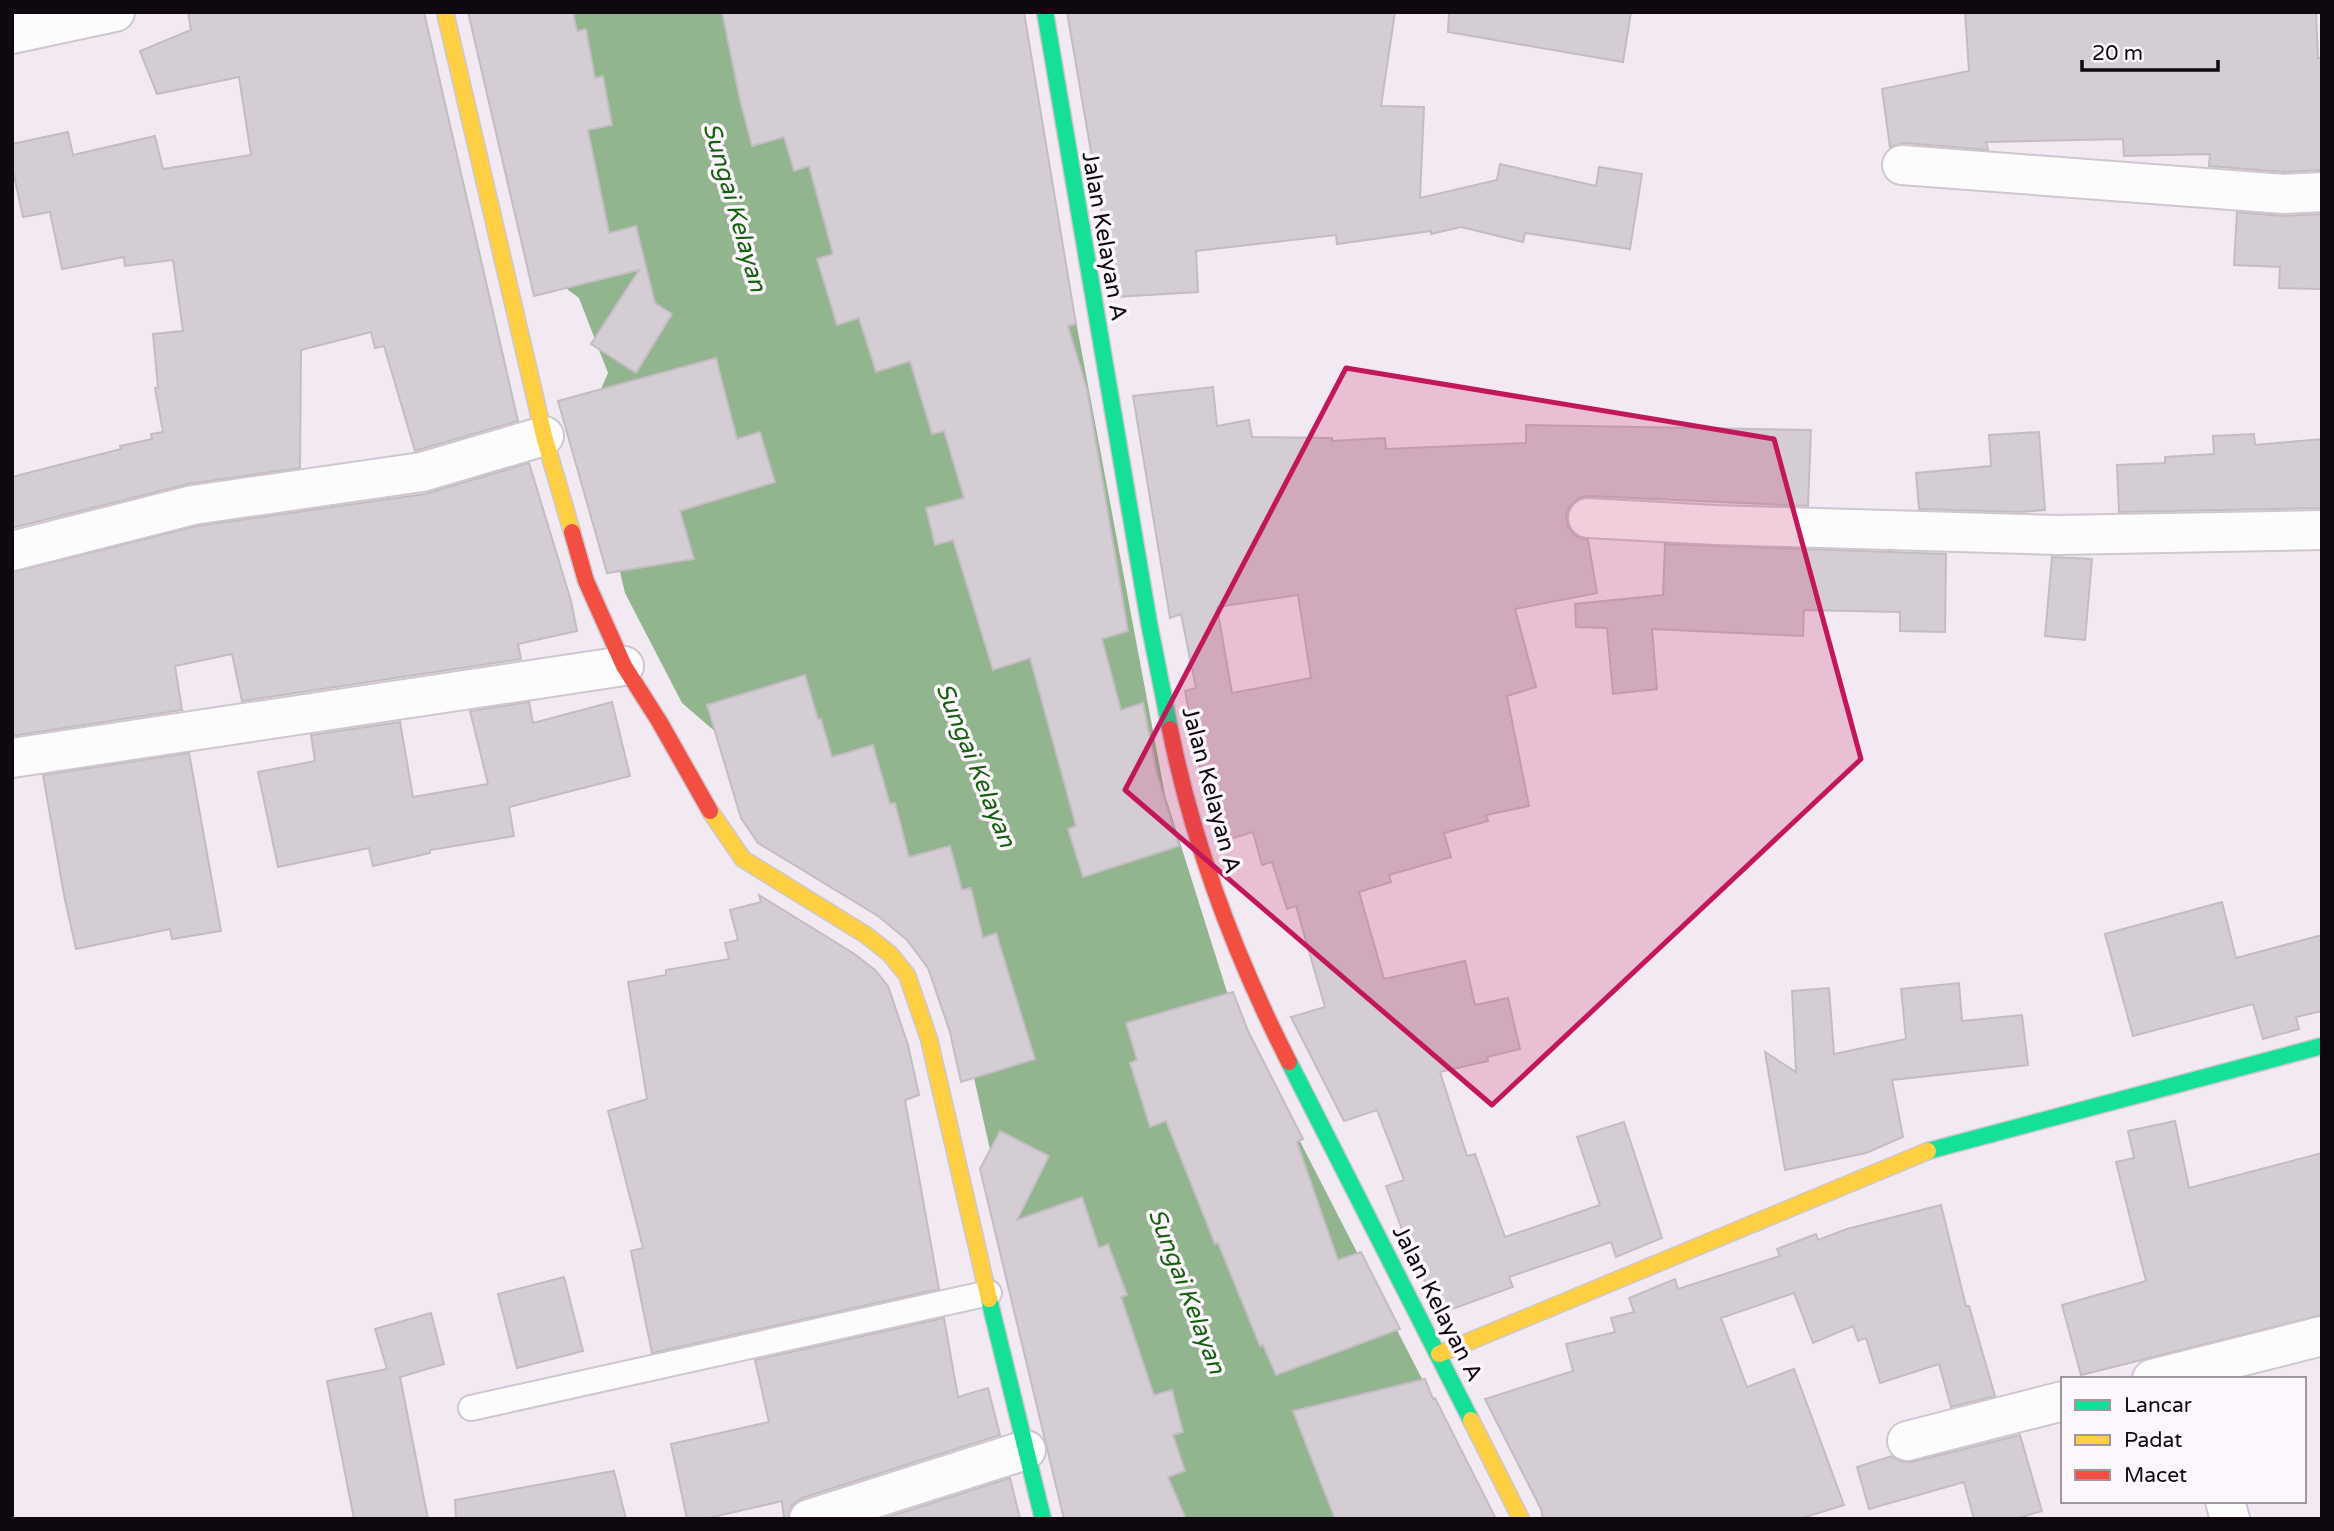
<svg xmlns="http://www.w3.org/2000/svg" width="2334" height="1531" font-family="'Varela Round',sans-serif">
<style>
.water{fill:#92b48e}
.building{fill:#d4cdd4;stroke:#c4bcc3;stroke-width:2;fill-rule:evenodd}
.lines{fill:none;stroke-linecap:round;stroke-linejoin:round}
.lane-casing{stroke:#cec7ce;stroke-width:28}
.street-casing{stroke:#cec7ce;stroke-width:42}
.fast-casing{stroke:#cec7ce;stroke-width:19}
.slow-casing{stroke:#cec7ce;stroke-width:19}
.jam-casing{stroke:#cec7ce;stroke-width:19}
.lane{stroke:#fdfcfd;stroke-width:24}
.street{stroke:#fdfcfd;stroke-width:38}
.fast{stroke:#16e098;stroke-width:16}
.slow{stroke:#ffcf43;stroke-width:16}
.jam{stroke:#f24e42;stroke-width:16}
.marked{fill:#c2185b;fill-opacity:0.2;stroke:#c2185b;stroke-width:5;stroke-linejoin:round}
.labels{text-anchor:middle;stroke-width:7;stroke-linejoin:round;paint-order:stroke}
.street-label{font-size:23px;fill:#0f090f;stroke:#fdf6fd}
.water-label{font-size:24px;font-style:italic;fill:#156110;stroke:#fdf6fd}
</style>
<rect width="100%" height="100%" fill="#f2e9f2"/>
<path class="water" d="M 493,12 L 1023,12 L 1040,130 L 1165,795 L 1233,1011 L 1494,1519 L 1078,1519 L 1003,1208 L 948,961 L 899,889 L 682,703 L 625,593 L 585,426 L 608,373 L 579,298 L 551,277 Z"/>
<g class="building">
<path d="M 188,12 L 424,12 L 518,421 L 415,451 L 384,346 L 375,348 L 371,332 L 301,350 L 300,468 L 188,484 L 12,528 L 12,477 L 121,449 L 120,446 L 152,439 L 151,434 L 163,432 L 155,388 L 158,388 L 153,334 L 183,331 L 173,260 L 125,266 L 124,257 L 62,269 L 50,212 L 23,217 L 12,166 L 12,144 L 68,132 L 73,155 L 155,136 L 163,169 L 251,155 L 239,77 L 157,94 L 140,51 L 191,30 Z"/>
<path d="M 468,12 L 573,12 L 577,31 L 586,29 L 595,78 L 603,76 L 612,125 L 588,130 L 609,233 L 636,226 L 655,303 L 672,314 L 636,373 L 591,344 L 639,270 L 534,296 Z"/>
<path d="M 722,12 L 1024,12 L 1076,324 L 1068,326 L 1087,389 L 1128,631 L 1102,639 L 1121,710 L 1143,703 L 1157,774 L 1179,846 L 1083,877 L 1068,829 L 1076,826 L 1030,658 L 993,670 L 953,540 L 935,545 L 926,508 L 964,498 L 944,431 L 932,434 L 910,361 L 876,372 L 859,318 L 837,325 L 817,259 L 833,254 L 809,166 L 794,171 L 784,137 L 752,146 L 740,100 Z"/>
<path d="M 1067,12 L 1395,12 L 1381,106 L 1424,107 L 1420,198 L 1497,180 L 1500,164 L 1596,186 L 1599,167 L 1642,174 L 1630,249 L 1525,233 L 1523,242 L 1461,227 L 1431,234 L 1431,231 L 1337,244 L 1336,235 L 1196,251 L 1198,292 L 1116,297 Z"/>
<path d="M 1449,12 L 1631,12 L 1623,62 L 1448,32 Z"/>
<path d="M 1965,12 L 2316,12 L 2318,58 L 2322,58 L 2322,170 L 2284,172 L 2209,166 L 2210,154 L 2124,156 L 2123,139 L 1986,142 L 1988,150 L 1904,143 L 1890,147 L 1882,89 L 1969,71 Z"/>
<path d="M 2237,212 L 2283,216 L 2322,214 L 2321,289 L 2279,288 L 2280,267 L 2234,265 Z"/>
<path d="M 716,358 L 737,439 L 760,432 L 775,482 L 680,511 L 694,559 L 607,573 L 558,401 Z"/>
<path d="M 1213,387 L 1217,426 L 1249,420 L 1252,437 L 1332,438 L 1332,441 L 1385,438 L 1386,449 L 1526,443 L 1526,425 L 1811,430 L 1808,506 L 1589,496 L 1579,498 L 1570,506 L 1566,516 L 1568,527 L 1576,536 L 1588,540 L 1597,593 L 1515,609 L 1536,687 L 1507,696 L 1529,806 L 1486,815 L 1488,821 L 1444,833 L 1451,857 L 1389,875 L 1391,882 L 1359,892 L 1384,979 L 1465,961 L 1475,1005 L 1508,998 L 1520,1049 L 1487,1057 L 1488,1061 L 1440,1072 L 1467,1156 L 1475,1154 L 1505,1237 L 1600,1205 L 1577,1137 L 1624,1122 L 1662,1238 L 1616,1257 L 1611,1242 L 1509,1277 L 1513,1287 L 1441,1313 L 1402,1236 L 1404,1235 L 1386,1186 L 1404,1180 L 1377,1110 L 1344,1121 L 1291,1017 L 1325,1007 L 1296,906 L 1287,909 L 1272,862 L 1262,865 L 1253,832 L 1223,841 L 1199,763 L 1185,691 L 1196,688 L 1181,614 L 1170,618 L 1133,396 ZM 1298,595 L 1311,678 L 1232,693 L 1217,607 Z"/>
<path d="M 2039,432 L 2045,510 L 2020,512 L 1919,509 L 1916,473 L 1991,466 L 1989,435 Z"/>
<path d="M 2254,434 L 2255,445 L 2322,439 L 2322,508 L 2119,512 L 2117,465 L 2165,463 L 2165,457 L 2214,454 L 2213,436 Z"/>
<path d="M 529,463 L 571,601 L 577,631 L 518,644 L 521,659 L 242,701 L 232,654 L 175,666 L 182,710 L 12,736 L 12,572 L 197,526 L 425,494 Z"/>
<path d="M 1665,544 L 1946,554 L 1945,632 L 1900,631 L 1900,612 L 1804,610 L 1803,636 L 1652,629 L 1657,689 L 1613,694 L 1607,628 L 1576,627 L 1575,604 L 1663,595 Z"/>
<path d="M 2052,557 L 2092,559 L 2085,640 L 2045,636 Z"/>
<path d="M 805,675 L 818,719 L 821,719 L 832,757 L 873,745 L 890,804 L 895,803 L 909,857 L 950,846 L 962,890 L 971,888 L 983,938 L 996,933 L 1035,1059 L 961,1082 L 950,1032 L 928,968 L 907,940 L 878,916 L 758,843 L 741,818 L 707,705 Z"/>
<path d="M 529,702 L 533,723 L 612,702 L 630,776 L 509,807 L 514,836 L 430,850 L 430,853 L 373,866 L 369,848 L 278,867 L 258,772 L 315,761 L 311,735 L 400,722 L 413,797 L 488,784 L 470,711 Z"/>
<path d="M 189,753 L 221,931 L 172,939 L 170,929 L 76,949 L 64,895 L 43,775 Z"/>
<path d="M 759,895 L 853,953 L 875,970 L 888,986 L 908,1045 L 919,1095 L 905,1100 L 939,1289 L 652,1353 L 631,1251 L 643,1248 L 608,1111 L 647,1099 L 628,982 L 666,975 L 666,970 L 729,959 L 725,943 L 738,940 L 730,910 L 761,902 Z"/>
<path d="M 2222,902 L 2236,958 L 2322,935 L 2322,1011 L 2296,1017 L 2299,1029 L 2263,1039 L 2253,1004 L 2133,1036 L 2105,934 Z"/>
<path d="M 1959,983 L 1962,1021 L 2022,1015 L 2028,1065 L 1892,1080 L 1903,1137 L 1866,1153 L 1785,1170 L 1765,1052 L 1796,1072 L 1792,991 L 1829,988 L 1834,1054 L 1906,1039 L 1901,989 Z"/>
<path d="M 1233,992 L 1248,1031 L 1303,1139 L 1297,1142 L 1338,1260 L 1361,1252 L 1400,1329 L 1276,1375 L 1263,1345 L 1260,1346 L 1218,1243 L 1215,1244 L 1166,1121 L 1150,1127 L 1130,1063 L 1137,1060 L 1126,1023 Z"/>
<path d="M 2175,1121 L 2189,1188 L 2322,1153 L 2322,1315 L 2081,1375 L 2062,1305 L 2146,1281 L 2116,1162 L 2134,1158 L 2128,1131 Z"/>
<path d="M 1000,1131 L 1049,1156 L 1017,1220 L 1082,1197 L 1099,1248 L 1108,1244 L 1127,1295 L 1121,1297 L 1154,1395 L 1172,1390 L 1183,1432 L 1173,1435 L 1185,1471 L 1168,1477 L 1186,1519 L 1064,1519 L 980,1169 Z"/>
<path d="M 1941,1205 L 1966,1306 L 1969,1306 L 1995,1396 L 1951,1407 L 1939,1364 L 1880,1383 L 1866,1338 L 1858,1341 L 1853,1326 L 1813,1343 L 1794,1293 L 1721,1318 L 1747,1387 L 1794,1369 L 1844,1505 L 1799,1519 L 1543,1519 L 1541,1509 L 1485,1399 L 1573,1371 L 1566,1344 L 1615,1332 L 1611,1318 L 1634,1312 L 1629,1298 L 1675,1279 L 1678,1289 L 1780,1256 L 1777,1249 L 1816,1234 L 1818,1240 L 1847,1229 Z"/>
<path d="M 564,1277 L 583,1351 L 517,1368 L 498,1294 Z"/>
<path d="M 431,1313 L 444,1364 L 400,1377 L 428,1519 L 354,1519 L 327,1381 L 387,1369 L 375,1329 Z"/>
<path d="M 944,1318 L 958,1397 L 988,1388 L 1000,1435 L 802,1498 L 792,1505 L 788,1519 L 784,1519 L 782,1501 L 704,1519 L 687,1519 L 671,1444 L 769,1422 L 755,1360 Z"/>
<path d="M 1425,1379 L 1433,1399 L 1435,1398 L 1496,1519 L 1335,1519 L 1293,1411 Z"/>
<path d="M 2020,1435 L 2042,1511 L 2015,1519 L 1974,1519 L 1964,1482 L 1869,1509 L 1857,1467 L 1892,1456 L 1902,1462 L 1912,1462 Z"/>
<path d="M 614,1471 L 626,1519 L 456,1519 L 455,1500 Z"/>
<path d="M 1010,1478 L 1020,1519 L 882,1519 Z"/>
</g>
<g class="lines">
<defs>
<path id="lane" d="M 471,1408 L 989,1293"/>
<g id="street">
<path d="M 12,34 L 115,12"/>
<path d="M 1902,165 L 2284,194 L 2322,192"/>
<path d="M 1588,518 L 1715,525 L 2058,535 L 2322,530"/>
<path d="M 12,551 L 193,505 L 422,472 L 544,436"/>
<path d="M 12,758 L 624,666"/>
<path d="M 2152,1379 L 2322,1336"/>
<path d="M 1907,1441 L 2063,1401"/>
<path d="M 2225,1501 L 2230,1519"/>
<path d="M 809,1519 L 1026,1450"/>
</g>
<g id="fast">
<path d="M 1045,12 L 1149,623 L 1170,729"/>
<path d="M 1289,1062 L 1471,1420"/>
<path d="M 1928,1151 L 2322,1046"/>
<path d="M 989,1299 L 1043,1519"/>
</g>
<g id="slow">
<path d="M 445,12 L 544,436 L 572,532"/>
<path d="M 710,811 L 743,859 L 866,935 L 890,954 L 907,975 L 929,1039 L 989,1299"/>
<path d="M 1439,1354 L 1928,1151"/>
<path d="M 1471,1420 L 1521,1519"/>
</g>
<g id="jam">
<path d="M 572,532 L 586,581 L 624,666 L 659,721 L 710,811"/>
<path d="M 1170,729 C 1193,844 1236,958 1289,1062"/>
</g>
</defs>
<use href="#lane" class="lane-casing"/>
<use href="#street" class="street-casing"/>
<use href="#fast" class="fast-casing"/>
<use href="#slow" class="slow-casing"/>
<use href="#jam" class="jam-casing"/>
<use href="#lane" class="lane"/>
<use href="#street" class="street"/>
<use href="#fast" class="fast"/>
<use href="#slow" class="slow"/>
<use href="#jam" class="jam"/>
</g>
<path class="marked" d="M 1346,368 L 1774,439 L 1861,759 L 1492,1105 L 1125,790 Z"/>
<g class="labels">
<g class="street-label">
<text transform="translate(1105 236) rotate(80)" y="8">Jalan Kelayan A</text>
<text transform="translate(1212 790) rotate(75)" y="8">Jalan Kelayan A</text>
<text transform="translate(1438 1303) rotate(63)" y="8">Jalan Kelayan A</text>
</g>
<g class="water-label">
<text transform="translate(735 207) rotate(74)" y="8">Sungai Kelayan</text>
<text transform="translate(976 765) rotate(68)" y="8">Sungai Kelayan</text>
<text transform="translate(1187 1291) rotate(69)" y="8">Sungai Kelayan</text>
</g>
</g>
<rect width="2334" height="1531" fill="none" stroke="#0f090f" stroke-width="28"/>
<rect x="2061" y="1377" width="245" height="126" fill="#fdf6fd" stroke="#9e979e" stroke-width="2"/>
<rect x="2075" y="1400" width="35" height="10" fill="#16e098" stroke="#9e979e" stroke-width="2"/>
<text x="2124" y="1412" font-size="21" fill="#0f090f">Lancar</text>
<rect x="2075" y="1435" width="35" height="10" fill="#ffcf43" stroke="#9e979e" stroke-width="2"/>
<text x="2124" y="1447" font-size="21" fill="#0f090f">Padat</text>
<rect x="2075" y="1470" width="35" height="10" fill="#f24e42" stroke="#9e979e" stroke-width="2"/>
<text x="2124" y="1482" font-size="21" fill="#0f090f">Macet</text>
<path d="M2082 60v10h136v-10" fill="none" stroke="#0f090f" stroke-width="3.5"/>
<text x="2092" y="60" font-size="21" fill="#0f090f" stroke="#fdf6fd" stroke-width="5" paint-order="stroke">20 m</text>
</svg>
